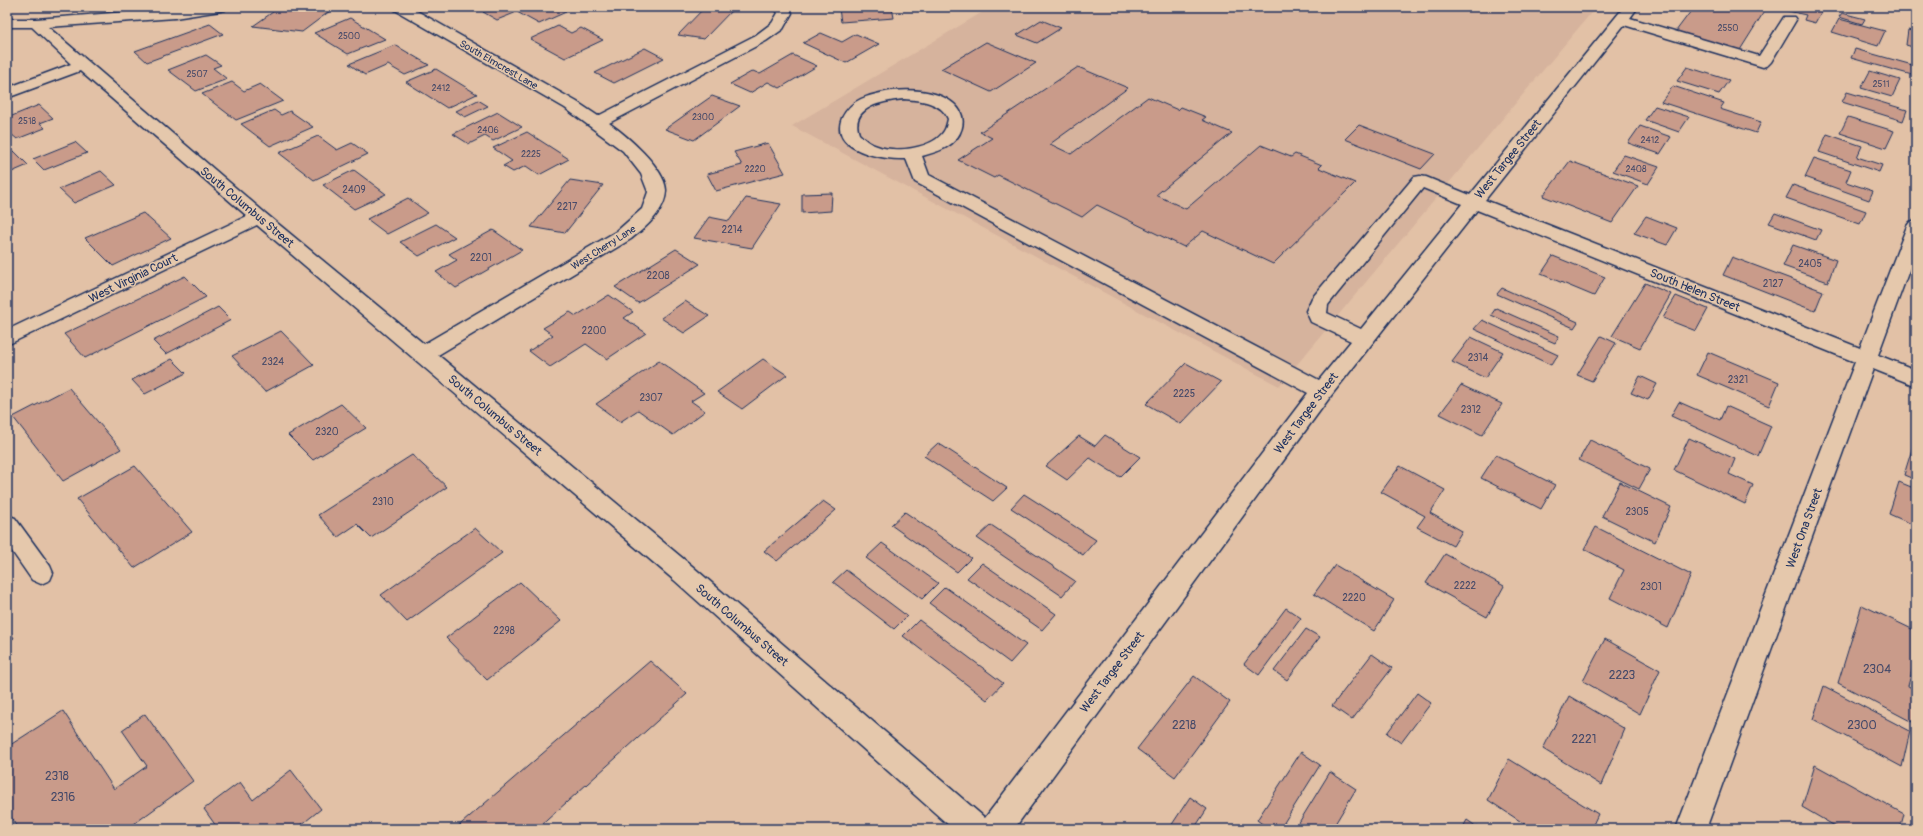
<svg xmlns="http://www.w3.org/2000/svg" width="1923" height="836" font-family="Pangolin,sans-serif">
<style>
.built{fill:#d6b39d}
.building{fill:#c99b8a;stroke:#1b2f5e}
.lines{fill:none;stroke-linecap:round;stroke-linejoin:round}
.minor-casing{stroke:#1b2f5e;stroke-width:3}
.major-casing{stroke:#1b2f5e;stroke-width:3}
.minor{fill:#e5c8ac;fill-rule:evenodd}
.major{fill:#e5c8ac;fill-rule:evenodd}
.labels{text-anchor:middle;stroke-width:3;stroke-linejoin:round;paint-order:stroke}
.far-number-label{font-size:9px;fill:#464a69}
.far-street-label{font-size:10px;fill:#1b2f5e;stroke:#e5c8ac}
.number-label{font-size:10px;fill:#464a69}
.street-label{font-size:12px;fill:#1b2f5e;stroke:#e5c8ac}
.near-number-label{font-size:12px;fill:#464a69}
</style>
<rect width="100%" height="100%" fill="#e2c1a6"/>
<filter id="ink" filterUnits="userSpaceOnUse"><feTurbulence type="fractalNoise" baseFrequency=".025" numOctaves="2"/><feDisplacementMap in="SourceGraphic" scale="8" xChannelSelector="R" yChannelSelector="G"/><feConvolveMatrix kernelMatrix="1 2 1 2 8 2 1 2 1" color-interpolation-filters="sRGB"/></filter>
<g filter="url(#ink)">
<path class="built" d="M 991,7 L 1596,7 L 1279,386 L 792,126 Z"/>
<g class="building">
<path d="M 280,7 L 303,8 L 334,8 L 302,32 L 253,26 Z"/>
<path d="M 495,7 L 557,7 L 566,12 L 539,24 L 517,12 L 497,20 L 483,12 Z"/>
<path d="M 705,7 L 734,8 L 704,39 L 678,35 Z"/>
<path d="M 863,7 L 892,7 L 894,18 L 841,22 L 839,9 Z"/>
<path d="M 1694,7 L 1767,7 L 1740,50 L 1676,31 Z"/>
<path d="M 1770,7 L 1824,7 L 1815,23 L 1804,20 L 1806,15 Z"/>
<path d="M 1842,13 L 1865,19 L 1862,24 L 1839,17 Z"/>
<path d="M 350,18 L 385,39 L 348,54 L 314,33 Z"/>
<path d="M 1839,19 L 1885,31 L 1878,46 L 1832,32 Z"/>
<path d="M 1041,20 L 1061,28 L 1037,43 L 1017,35 Z"/>
<path d="M 210,24 L 223,34 L 147,62 L 135,51 Z"/>
<path d="M 558,26 L 571,33 L 581,28 L 603,40 L 565,58 L 530,39 Z"/>
<path d="M 1908,30 L 1916,32 L 1916,48 L 1906,45 Z"/>
<path d="M 821,33 L 842,42 L 856,34 L 879,44 L 846,63 L 803,43 Z"/>
<path d="M 986,42 L 1036,63 L 991,92 L 941,69 Z"/>
<path d="M 395,45 L 429,65 L 405,75 L 388,65 L 365,75 L 349,64 Z"/>
<path d="M 645,48 L 664,58 L 614,83 L 595,73 Z"/>
<path d="M 1855,49 L 1916,66 L 1912,75 L 1851,58 Z"/>
<path d="M 206,55 L 221,65 L 213,68 L 227,79 L 196,91 L 168,70 Z"/>
<path d="M 793,55 L 817,66 L 780,88 L 768,82 L 750,93 L 730,84 L 753,71 L 760,74 Z"/>
<path d="M 1078,67 L 1128,88 L 1050,144 L 1071,154 L 1148,97 L 1178,110 L 1181,107 L 1206,117 L 1202,120 L 1232,133 L 1156,195 L 1186,209 L 1261,145 L 1291,157 L 1295,154 L 1322,165 L 1319,168 L 1355,183 L 1273,264 L 1203,231 L 1184,247 L 1097,205 L 1082,217 L 998,175 L 994,178 L 958,160 L 992,138 L 980,132 Z"/>
<path d="M 1687,67 L 1729,80 L 1719,94 L 1677,81 Z"/>
<path d="M 436,69 L 477,94 L 447,108 L 406,82 Z"/>
<path d="M 1870,71 L 1900,80 L 1892,97 L 1861,88 Z"/>
<path d="M 232,82 L 244,91 L 260,84 L 283,101 L 236,120 L 202,94 Z"/>
<path d="M 1673,86 L 1724,103 L 1720,109 L 1761,122 L 1756,133 L 1661,102 Z"/>
<path d="M 1847,92 L 1907,110 L 1903,121 L 1842,102 Z"/>
<path d="M 712,96 L 740,106 L 694,140 L 665,129 Z"/>
<path d="M 478,100 L 488,106 L 465,117 L 456,111 Z"/>
<path d="M 39,105 L 53,118 L 40,123 L 45,128 L 17,139 L 11,134 L 7,135 L 7,118 Z"/>
<path d="M 1655,106 L 1689,117 L 1679,132 L 1645,120 Z"/>
<path d="M 274,110 L 281,115 L 290,111 L 313,127 L 270,146 L 241,124 Z"/>
<path d="M 498,112 L 522,127 L 493,141 L 485,136 L 469,144 L 453,134 Z"/>
<path d="M 1848,117 L 1894,131 L 1886,148 L 1840,133 Z"/>
<path d="M 1359,125 L 1435,154 L 1421,169 L 1345,139 Z"/>
<path d="M 1640,126 L 1671,137 L 1660,154 L 1628,143 Z"/>
<path d="M 527,132 L 569,159 L 539,175 L 526,166 L 513,172 L 503,166 L 512,161 L 493,148 Z"/>
<path d="M 1827,134 L 1862,146 L 1857,157 L 1882,165 L 1879,172 L 1819,152 Z"/>
<path d="M 318,136 L 337,150 L 352,143 L 368,154 L 314,180 L 279,153 Z"/>
<path d="M 75,142 L 87,153 L 44,170 L 33,159 Z"/>
<path d="M 768,143 L 785,173 L 716,191 L 707,174 L 742,165 L 734,152 Z"/>
<path d="M 14,151 L 28,165 L 7,174 L 7,154 Z"/>
<path d="M 1624,155 L 1659,167 L 1648,184 L 1613,171 Z"/>
<path d="M 1814,158 L 1851,170 L 1846,182 L 1873,191 L 1869,200 L 1805,177 Z"/>
<path d="M 1570,161 L 1638,186 L 1612,223 L 1543,196 Z"/>
<path d="M 354,170 L 386,194 L 354,209 L 323,185 Z"/>
<path d="M 101,171 L 116,185 L 74,203 L 59,189 Z"/>
<path d="M 570,180 L 603,185 L 565,233 L 531,227 Z"/>
<path d="M 1793,185 L 1866,211 L 1860,224 L 1786,198 Z"/>
<path d="M 832,193 L 831,211 L 802,213 L 802,194 Z"/>
<path d="M 408,198 L 428,213 L 387,234 L 367,219 Z"/>
<path d="M 746,198 L 781,204 L 752,248 L 694,238 L 709,217 L 729,221 Z"/>
<path d="M 143,213 L 171,238 L 113,266 L 85,238 Z"/>
<path d="M 1775,213 L 1821,230 L 1816,240 L 1769,223 Z"/>
<path d="M 1646,216 L 1677,228 L 1667,245 L 1634,233 Z"/>
<path d="M 436,224 L 455,237 L 419,256 L 400,242 Z"/>
<path d="M 493,230 L 522,250 L 456,288 L 436,272 L 457,260 L 449,254 Z"/>
<path d="M 1793,245 L 1836,260 L 1828,282 L 1783,266 Z"/>
<path d="M 676,249 L 700,264 L 638,303 L 615,287 Z"/>
<path d="M 1553,256 L 1605,277 L 1594,296 L 1541,274 Z"/>
<path d="M 1732,257 L 1823,291 L 1815,311 L 1723,275 Z"/>
<path d="M 185,276 L 206,297 L 85,358 L 64,334 Z"/>
<path d="M 1645,283 L 1671,294 L 1640,348 L 1612,336 Z"/>
<path d="M 1502,288 L 1578,322 L 1574,328 L 1497,294 Z"/>
<path d="M 609,295 L 633,312 L 624,318 L 646,333 L 607,359 L 586,344 L 550,367 L 529,351 L 553,335 L 543,328 L 570,312 L 576,316 Z"/>
<path d="M 1676,296 L 1708,309 L 1696,331 L 1663,318 Z"/>
<path d="M 685,301 L 709,316 L 684,333 L 661,318 Z"/>
<path d="M 218,307 L 231,320 L 166,354 L 153,341 Z"/>
<path d="M 1496,308 L 1559,336 L 1555,343 L 1491,315 Z"/>
<path d="M 1482,320 L 1558,355 L 1551,365 L 1474,329 Z"/>
<path d="M 281,331 L 314,365 L 265,392 L 232,356 Z"/>
<path d="M 1601,336 L 1616,343 L 1592,381 L 1577,375 Z"/>
<path d="M 1471,337 L 1503,352 L 1485,378 L 1452,362 Z"/>
<path d="M 1708,352 L 1779,382 L 1769,406 L 1697,375 Z"/>
<path d="M 172,359 L 186,373 L 145,394 L 132,380 Z"/>
<path d="M 763,359 L 787,375 L 742,409 L 717,392 Z"/>
<path d="M 659,361 L 704,393 L 691,401 L 705,411 L 673,435 L 638,410 L 620,422 L 596,404 Z"/>
<path d="M 1186,363 L 1221,382 L 1181,424 L 1146,404 Z"/>
<path d="M 1640,376 L 1657,384 L 1648,400 L 1631,393 Z"/>
<path d="M 1461,385 L 1502,404 L 1482,435 L 1440,414 Z"/>
<path d="M 69,388 L 121,449 L 63,481 L 13,417 Z"/>
<path d="M 1679,402 L 1720,420 L 1726,406 L 1771,426 L 1758,456 L 1671,416 Z"/>
<path d="M 341,404 L 366,428 L 313,460 L 288,435 Z"/>
<path d="M 1105,435 L 1140,457 L 1120,477 L 1090,458 L 1067,480 L 1046,466 L 1079,436 L 1095,446 Z"/>
<path d="M 1916,436 L 1916,480 L 1904,475 Z"/>
<path d="M 1689,438 L 1735,459 L 1729,474 L 1753,485 L 1745,504 L 1674,470 Z"/>
<path d="M 1590,440 L 1650,469 L 1639,489 L 1579,460 Z"/>
<path d="M 938,443 L 1007,488 L 993,501 L 924,456 Z"/>
<path d="M 412,455 L 447,487 L 371,538 L 357,524 L 338,537 L 318,515 Z"/>
<path d="M 1496,455 L 1555,485 L 1541,509 L 1481,478 Z"/>
<path d="M 135,466 L 192,532 L 134,568 L 77,499 Z"/>
<path d="M 1400,466 L 1445,490 L 1430,513 L 1462,531 L 1453,546 L 1417,527 L 1425,516 L 1381,492 Z"/>
<path d="M 1620,482 L 1671,507 L 1655,542 L 1602,516 Z"/>
<path d="M 1899,482 L 1916,489 L 1916,526 L 1889,514 Z"/>
<path d="M 1024,494 L 1096,540 L 1083,555 L 1011,508 Z"/>
<path d="M 823,501 L 836,510 L 777,561 L 764,551 Z"/>
<path d="M 905,512 L 971,558 L 957,572 L 891,525 Z"/>
<path d="M 991,525 L 1075,581 L 1062,596 L 977,538 Z"/>
<path d="M 1596,527 L 1691,575 L 1668,628 L 1610,598 L 1624,570 L 1584,549 Z"/>
<path d="M 475,528 L 502,553 L 407,622 L 381,595 Z"/>
<path d="M 882,543 L 938,583 L 922,599 L 866,558 Z"/>
<path d="M 1445,554 L 1504,586 L 1487,617 L 1426,583 Z"/>
<path d="M 982,563 L 1056,614 L 1042,630 L 967,578 Z"/>
<path d="M 1335,565 L 1394,600 L 1374,631 L 1314,594 Z"/>
<path d="M 846,570 L 907,616 L 894,629 L 833,582 Z"/>
<path d="M 520,582 L 561,621 L 487,680 L 446,638 Z"/>
<path d="M 945,587 L 1026,645 L 1010,663 L 929,603 Z"/>
<path d="M 1862,605 L 1916,631 L 1916,655 L 1908,686 L 1916,690 L 1916,724 L 1838,683 Z"/>
<path d="M 1286,608 L 1301,618 L 1259,675 L 1244,664 Z"/>
<path d="M 919,620 L 1003,683 L 987,700 L 903,636 Z"/>
<path d="M 7,627 L 14,638 L 7,642 Z"/>
<path d="M 1306,629 L 1320,637 L 1287,680 L 1274,671 Z"/>
<path d="M 1605,639 L 1660,670 L 1640,714 L 1583,681 Z"/>
<path d="M 1372,654 L 1392,668 L 1352,720 L 1332,706 Z"/>
<path d="M 650,661 L 687,694 L 537,829 L 455,829 Z"/>
<path d="M 1194,676 L 1230,702 L 1175,777 L 1137,749 Z"/>
<path d="M 1824,686 L 1910,731 L 1902,767 L 1813,719 Z"/>
<path d="M 1417,693 L 1431,703 L 1401,743 L 1387,733 Z"/>
<path d="M 1569,696 L 1625,729 L 1601,785 L 1543,749 Z"/>
<path d="M 63,711 L 114,789 L 147,766 L 122,730 L 145,714 L 193,781 L 127,829 L 18,829 L 7,810 L 7,747 Z"/>
<path d="M 1301,752 L 1320,765 L 1280,829 L 1269,829 L 1257,820 Z"/>
<path d="M 1509,759 L 1598,814 L 1591,829 L 1532,829 L 1488,800 Z"/>
<path d="M 1815,765 L 1904,814 L 1900,829 L 1840,829 L 1802,807 Z"/>
<path d="M 291,770 L 321,809 L 296,829 L 212,829 L 216,826 L 204,809 L 240,782 L 253,800 Z"/>
<path d="M 1330,772 L 1356,789 L 1332,829 L 1295,829 Z"/>
<path d="M 1190,797 L 1207,809 L 1194,829 L 1169,829 Z"/>
<path d="M 1467,820 L 1480,829 L 1462,829 Z"/>
</g>
<g class="lines">
<defs>
<g id="minor">
<path d="M 192,7 L 227,7 L 225,10 L 220,11 L 175,18 L 48,27 L 265,213 L 424,344 L 617,231 L 642,209 L 648,192 L 641,174 L 623,151 L 565,108 L 395,10 L 393,7 L 410,7 L 577,102 L 598,116 L 756,35 L 772,23 L 778,13 L 774,7 L 788,7 L 792,13 L 783,29 L 766,41 L 609,123 C 626,135 665,168 666,190 C 666,211 645,228 631,239 L 438,355 L 692,566 L 985,818 L 1308,393 L 915,182 L 906,159 C 884,160 829,151 842,118 C 846,110 852,103 861,99 C 886,88 932,85 954,104 C 970,118 962,139 945,148 C 937,152 929,154 922,156 L 929,175 L 1319,380 L 1351,341 L 1311,322 L 1306,311 L 1312,298 L 1414,177 L 1420,176 L 1426,177 L 1470,195 L 1624,7 L 1638,7 L 1630,18 L 1759,56 L 1784,17 L 1794,17 L 1796,20 L 1771,62 L 1768,65 L 1763,67 L 1624,25 L 1485,200 L 1860,348 L 1907,226 L 1910,222 L 1916,220 L 1916,251 L 1878,355 L 1916,370 L 1916,386 L 1873,369 L 1706,829 L 1676,829 L 1855,362 L 1477,210 L 1330,397 L 1014,829 L 953,829 L 674,580 L 257,225 L 7,345 L 7,330 L 247,216 L 80,71 L 7,98 L 7,88 L 71,64 L 32,27 L 7,27 L 7,19 L 36,19 ZM 904,99 C 919,100 942,102 948,119 C 947,123 946,128 944,131 C 933,149 895,153 877,146 C 870,144 864,139 859,134 C 849,106 885,101 904,99 ZM 1423,188 L 1462,204 L 1361,329 L 1327,313 L 1328,305 Z"/>
<path d="M 7,515 L 15,518 L 50,566 L 53,573 L 50,580 L 41,584 L 32,580 L 7,544 Z"/>
</g>
<path id="major" d="M 1904,7 L 1916,7 L 1916,12 L 1906,10 Z"/>
</defs>
<use href="#minor" class="minor-casing"/>
<use href="#major" class="major-casing"/>
<use href="#minor" class="minor"/>
<use href="#major" class="major"/>
</g>
</g>
<g class="labels">
<g class="far-number-label">
<text x="1728" y="31">2550</text>
<text x="349" y="39">2500</text>
<text x="197" y="77">2507</text>
<text x="1881" y="87">2511</text>
<text x="441" y="91">2412</text>
<text x="703" y="120">2300</text>
<text x="27" y="124">2518</text>
<text x="488" y="133">2406</text>
<text x="1650" y="143">2412</text>
<text x="531" y="157">2225</text>
<text x="755" y="172">2220</text>
<text x="1636" y="172">2408</text>
</g>
<g class="far-street-label">
<text transform="translate(499 64) rotate(30)" y="4">South Elmcrest Lane</text>
<text transform="translate(603 247) rotate(-32)" y="4">West Cherry Lane</text>
</g>
<g class="number-label">
<text x="354" y="193">2409</text>
<text x="567" y="210">2217</text>
<text x="732" y="233">2214</text>
<text x="481" y="261">2201</text>
<text x="1810" y="267">2405</text>
<text x="658" y="279">2208</text>
<text x="1773" y="287">2127</text>
<text x="594" y="334">2200</text>
<text x="1478" y="361">2314</text>
<text x="273" y="365">2324</text>
<text x="1738" y="383">2321</text>
<text x="1184" y="397">2225</text>
<text x="651" y="401">2307</text>
<text x="1471" y="413">2312</text>
<text x="327" y="435">2320</text>
<text x="383" y="505">2310</text>
<text x="1637" y="515">2305</text>
<text x="1465" y="589">2222</text>
<text x="1651" y="590">2301</text>
<text x="1354" y="601">2220</text>
<text x="504" y="634">2298</text>
</g>
<g class="street-label">
<text transform="translate(1508 159) rotate(-51)" y="4">West Targee Street</text>
<text transform="translate(247 207) rotate(40)" y="4">South Columbus Street</text>
<text transform="translate(133 278) rotate(-26)" y="4">West Virginia Court</text>
<text transform="translate(1695 290) rotate(22)" y="4">South Helen Street</text>
<text transform="translate(1306 413) rotate(-53)" y="4">West Targee Street</text>
<text transform="translate(495 415) rotate(40)" y="4">South Columbus Street</text>
<text transform="translate(1804 528) rotate(-70)" y="4">West Ona Street</text>
<text transform="translate(742 625) rotate(41)" y="4">South Columbus Street</text>
<text transform="translate(1112 672) rotate(-53)" y="4">West Targee Street</text>
</g>
<g class="near-number-label">
<text x="1877" y="673">2304</text>
<text x="1622" y="679">2223</text>
<text x="1184" y="729">2218</text>
<text x="1862" y="729">2300</text>
<text x="1584" y="743">2221</text>
<text x="57" y="780">2318</text>
<text x="63" y="801">2316</text>
</g>
</g>
<rect width="1923" height="836" fill="none" stroke="#e5c8ac" stroke-width="24"/>
<rect x="12" y="12" width="1899" height="812" fill="none" stroke="#1b2f5e" stroke-width="1.5" filter="url(#ink)"/>
</svg>
